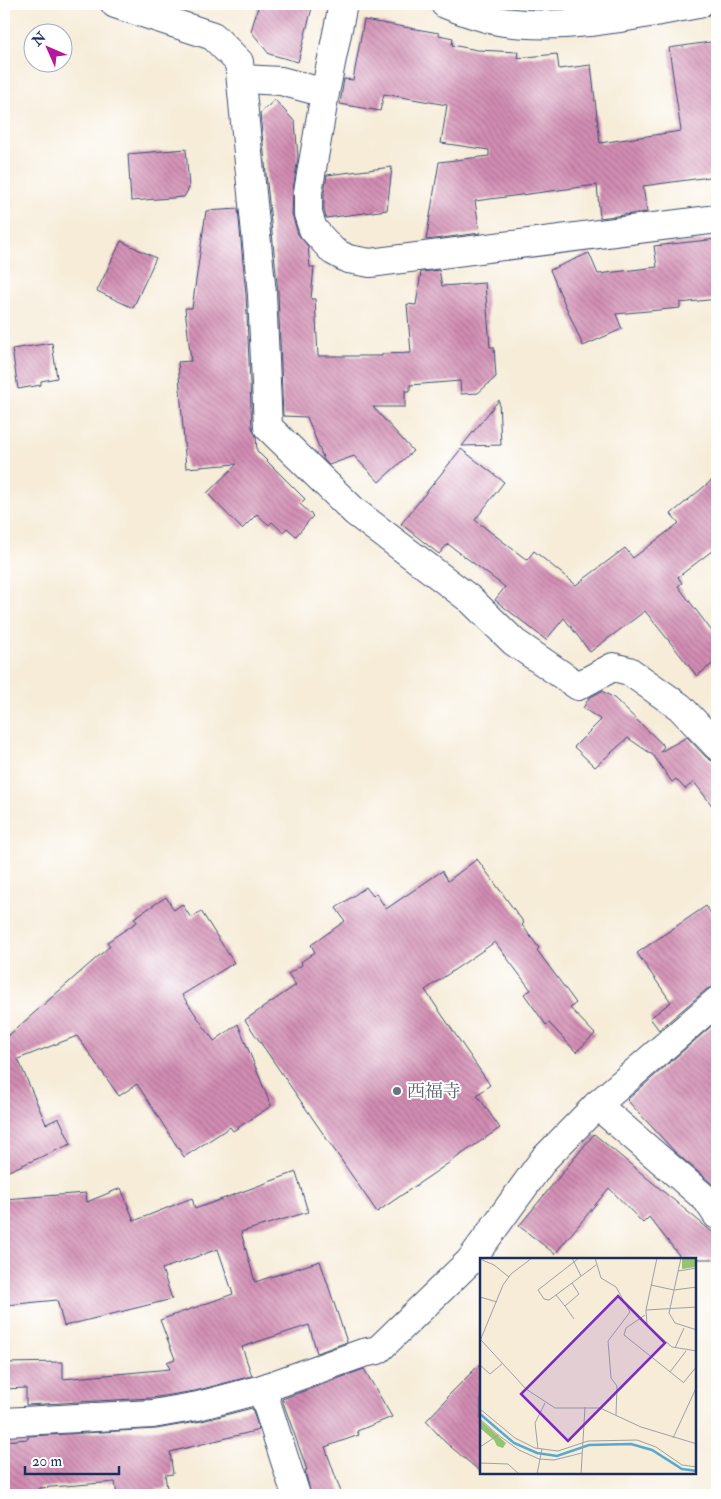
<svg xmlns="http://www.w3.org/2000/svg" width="721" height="1499" font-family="'IM FELL Double Pica','Noto Serif JP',serif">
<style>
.building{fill:url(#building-back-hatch)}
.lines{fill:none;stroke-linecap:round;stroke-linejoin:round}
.minor-casing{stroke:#3c4b70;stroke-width:30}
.minor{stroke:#fff;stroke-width:28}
.worship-dot{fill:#6b7280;stroke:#fff;stroke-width:2}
.labels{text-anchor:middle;stroke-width:4;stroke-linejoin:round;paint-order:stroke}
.worship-label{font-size:18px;fill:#5b616d;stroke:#fff;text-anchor:start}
.inset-river{fill:none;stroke:#56a9d1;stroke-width:2.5}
.inset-road{fill:none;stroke:#9ea0a7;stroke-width:1}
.view{fill:#7b2cbf;fill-opacity:0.15;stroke:#7b2cbf;stroke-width:2.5}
.inset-edge{fill:none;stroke:#1b2f5e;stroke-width:2.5}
</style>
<defs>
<pattern id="building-back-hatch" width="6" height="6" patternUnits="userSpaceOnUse" patternTransform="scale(1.25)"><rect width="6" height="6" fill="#d28cb2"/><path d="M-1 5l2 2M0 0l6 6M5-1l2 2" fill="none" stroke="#aa7394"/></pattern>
</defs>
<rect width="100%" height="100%" fill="#fff"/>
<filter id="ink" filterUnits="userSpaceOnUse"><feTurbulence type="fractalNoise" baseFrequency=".02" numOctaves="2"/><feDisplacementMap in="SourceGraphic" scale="10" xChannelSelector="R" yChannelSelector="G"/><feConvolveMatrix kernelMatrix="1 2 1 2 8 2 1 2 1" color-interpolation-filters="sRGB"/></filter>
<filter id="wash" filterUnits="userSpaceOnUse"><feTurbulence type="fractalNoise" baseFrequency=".0096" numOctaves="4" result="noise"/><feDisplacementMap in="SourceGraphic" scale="20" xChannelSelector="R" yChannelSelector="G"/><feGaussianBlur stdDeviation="1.12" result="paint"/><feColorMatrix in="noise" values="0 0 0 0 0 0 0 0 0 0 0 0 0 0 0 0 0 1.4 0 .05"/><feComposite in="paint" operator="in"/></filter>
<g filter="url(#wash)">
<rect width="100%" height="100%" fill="#f6ecd8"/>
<g id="blocks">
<g class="building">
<path d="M 259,4 L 313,4 L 298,62 L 269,54 L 251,31 Z"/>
<path d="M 364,20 L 439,33 L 439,35 L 453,38 L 452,45 L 477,50 L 518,52 L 517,58 L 557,54 L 559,69 L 591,65 L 600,143 L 681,131 L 669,48 L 717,41 L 717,176 L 643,186 L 647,212 L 600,218 L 597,185 L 475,201 L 480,233 L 426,240 L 439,162 L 489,156 L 489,150 L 441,143 L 447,105 L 384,94 L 380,111 L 340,104 L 344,79 L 353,80 Z"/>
<path d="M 275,100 L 295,122 L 298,157 L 293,190 L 292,214 L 298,234 L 308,246 L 310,267 L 314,267 L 311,299 L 315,299 L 318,356 L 382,356 L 382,354 L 411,353 L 407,304 L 416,305 L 421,272 L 439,270 L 442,286 L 485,283 L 490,347 L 494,347 L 496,377 L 478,393 L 461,394 L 460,381 L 410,385 L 410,391 L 405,391 L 405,407 L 373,407 L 413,451 L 379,482 L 354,456 L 329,465 L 324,460 L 307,417 L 283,416 L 278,292 L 260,113 Z"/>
<path d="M 186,149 L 189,188 L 184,197 L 131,201 L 128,154 Z"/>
<path d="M 392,167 L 387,210 L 326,218 L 324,211 L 324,193 L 327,175 Z"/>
<path d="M 238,209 L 246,295 L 252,428 L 256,435 L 257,451 L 305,499 L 300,504 L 313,516 L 296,536 L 287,528 L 283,532 L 272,522 L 269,525 L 257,514 L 242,529 L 207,493 L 237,464 L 186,468 L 178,362 L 191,361 L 185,308 L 192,308 L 206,211 Z"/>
<path d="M 717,239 L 717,299 L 680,303 L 680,308 L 616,314 L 622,329 L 583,346 L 550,270 L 589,253 L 598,274 L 657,267 L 654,246 Z"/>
<path d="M 121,241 L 156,258 L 133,308 L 97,291 Z"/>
<path d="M 52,343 L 57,378 L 41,381 L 41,385 L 18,389 L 12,349 Z"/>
<path d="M 499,400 L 501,445 L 462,446 Z"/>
<path d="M 461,449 L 504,482 L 475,520 L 527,560 L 534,551 L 576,585 L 625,548 L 633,558 L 679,523 L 671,514 L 717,476 L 717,547 L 678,577 L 682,583 L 678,586 L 717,638 L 717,660 L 697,676 L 645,611 L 590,652 L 564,618 L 546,640 L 495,600 L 505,587 L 448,544 L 439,554 L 401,524 Z"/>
<path d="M 602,691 L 614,698 L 664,746 L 660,752 L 687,737 L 706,757 L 712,761 L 717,761 L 717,812 L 694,782 L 685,789 L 676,779 L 672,782 L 653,755 L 628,738 L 595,767 L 574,747 L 601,720 L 583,708 L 589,698 Z"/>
<path d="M 477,859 L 524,923 L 522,925 L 539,948 L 537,950 L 576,1003 L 570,1008 L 595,1034 L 576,1052 L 549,1023 L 546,1025 L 524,994 L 531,990 L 495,942 L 425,990 L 490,1085 L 477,1095 L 500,1128 L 377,1212 L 245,1020 L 296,985 L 288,974 L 302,965 L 301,962 L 315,952 L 311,945 L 345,921 L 336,908 L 366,887 L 373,896 L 376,893 L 386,909 L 442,871 L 448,881 Z"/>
<path d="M 166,897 L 174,910 L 182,904 L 191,918 L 201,911 L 234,963 L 182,995 L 214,1041 L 238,1024 L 271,1106 L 233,1131 L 230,1127 L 184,1157 L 137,1084 L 119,1096 L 77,1036 L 18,1059 L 46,1124 L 59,1118 L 71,1144 L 4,1173 L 4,1028 L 8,1036 L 110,946 L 107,942 L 137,922 L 134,918 Z"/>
<path d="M 706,906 L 717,923 L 717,986 L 707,989 L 659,1030 L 650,1018 L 671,1002 L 637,953 Z"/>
<path d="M 717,1021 L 717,1188 L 675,1152 L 627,1100 Z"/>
<path d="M 594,1134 L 717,1236 L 717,1259 L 682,1259 L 649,1217 L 643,1223 L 609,1188 L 555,1254 L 519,1226 Z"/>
<path d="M 296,1172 L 308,1212 L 241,1232 L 255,1282 L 320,1261 L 347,1342 L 317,1353 L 309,1325 L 242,1347 L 252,1376 L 195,1391 L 151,1398 L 26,1405 L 26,1388 L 4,1389 L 4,1363 L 63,1362 L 63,1379 L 170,1369 L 167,1362 L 175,1359 L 160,1320 L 233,1294 L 218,1249 L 162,1269 L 172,1299 L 64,1326 L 57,1300 L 7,1305 L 4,1288 L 4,1199 L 86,1193 L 87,1202 L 121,1188 L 134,1221 L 192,1198 L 195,1209 Z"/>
<path d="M 481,1363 L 481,1472 L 445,1442 L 426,1421 L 448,1398 L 447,1397 Z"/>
<path d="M 364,1369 L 392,1417 L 357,1431 L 359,1435 L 325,1447 L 342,1495 L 311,1495 L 305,1470 L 307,1470 L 282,1399 Z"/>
<path d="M 252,1408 L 259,1430 L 170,1452 L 173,1474 L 165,1475 L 167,1488 L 154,1490 L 155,1495 L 117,1495 L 115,1482 L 39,1488 L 39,1493 L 4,1495 L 4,1441 L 28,1439 L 28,1436 L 156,1429 L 202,1421 Z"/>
</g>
</g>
</g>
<g filter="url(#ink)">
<use href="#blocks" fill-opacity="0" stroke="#3c4b70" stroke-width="1"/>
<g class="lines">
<defs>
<g id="minor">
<path d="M 115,4 L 213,36 L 239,62 L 262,294 L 268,427 L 355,512 L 471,600 L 514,642 L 578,686 L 613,667 L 629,671 L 680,707 L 717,746"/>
<path d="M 343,4 L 325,93 L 308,192 L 308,214 L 313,229 L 333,251 L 348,259 L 370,263 L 717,219"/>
<path d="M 445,4 C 463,11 484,19 504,22 C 570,31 634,15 699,4"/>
<path d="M 241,79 L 281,81 L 325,93"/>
<path d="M 597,1105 L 707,1200 L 717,1215"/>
<path d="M 262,1389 L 296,1495"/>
<path d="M 4,1422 L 153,1414 L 198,1406 L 262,1389 L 363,1353 L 378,1350 L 470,1261 L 544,1159 L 597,1105 L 717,1001"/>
</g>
</defs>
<use href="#minor" class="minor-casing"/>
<use href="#minor" class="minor"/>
</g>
</g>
<circle class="worship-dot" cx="397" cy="1091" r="5"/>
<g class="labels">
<g class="worship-label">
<text x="407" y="1097">西福寺</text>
</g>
</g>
<g transform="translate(480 1258)">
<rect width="216" height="216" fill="#f6ecd8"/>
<path d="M 202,0 L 216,0 L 216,9 L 202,11 ZM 0,162 L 26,185 L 23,190 L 17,188 L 14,182 L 0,170 Z" fill="#96c371"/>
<path class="inset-river" d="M 0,156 L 34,185 L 57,195 L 77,198 L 109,187 L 151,186 L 172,192 L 202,211 L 217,213"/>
<path class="inset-road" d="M 92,0 L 101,18M 99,0 L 58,32 L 64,41 L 69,42 L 76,37 L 85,48 L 99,36 L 92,25 L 116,7M 115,0 L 121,20 L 136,29 L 150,54 L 128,83 L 131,120 L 137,128 L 136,157M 177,0 L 166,52 L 167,67 L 192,89 L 217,93M 201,0 L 189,55 L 195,65 L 217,72M 0,1 L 14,7 L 29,19M 198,13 L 217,10M 171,27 L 194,32 L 217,29M 76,37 L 92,25M 0,39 L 17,44M 85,48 L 94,61M 166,52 L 217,49M 165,57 L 146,70 L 144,77 L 204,125M 1,82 L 46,131 L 75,150 L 120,150 L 161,169 L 217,186M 0,83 L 23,27 L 31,16 L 52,0M 195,90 L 204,70M 0,107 L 10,116 L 23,105M 190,114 L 206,93M 204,124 L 217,108M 0,151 L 35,180 L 55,190 L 78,193 L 108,183 L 157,182 L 176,189 L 202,207 L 217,209M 0,161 L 18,177 L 0,189M 18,177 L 39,192 L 59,201 L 74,202 L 102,195M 193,180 L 217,128M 58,191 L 55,165 L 65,145M 0,205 L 28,206 L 39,216M 57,216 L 62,191M 101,216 L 105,149"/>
<path class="view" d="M 138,38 L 185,85 L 88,183 L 41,136 Z"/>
<rect width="216" height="216" class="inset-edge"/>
</g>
<rect width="721" height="1499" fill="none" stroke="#fff" stroke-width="20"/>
<g transform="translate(48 48) rotate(315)"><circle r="24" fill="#ffffff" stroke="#a4acbf"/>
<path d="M0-4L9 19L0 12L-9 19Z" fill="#b5179e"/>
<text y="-8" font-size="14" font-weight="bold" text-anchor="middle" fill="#1b2f5e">N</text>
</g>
<path d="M25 1466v8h94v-8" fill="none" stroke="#1b2f5e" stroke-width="2.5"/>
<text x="32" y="1466" font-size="15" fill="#1b2f5e" stroke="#ffffff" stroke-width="4" paint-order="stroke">20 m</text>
</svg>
